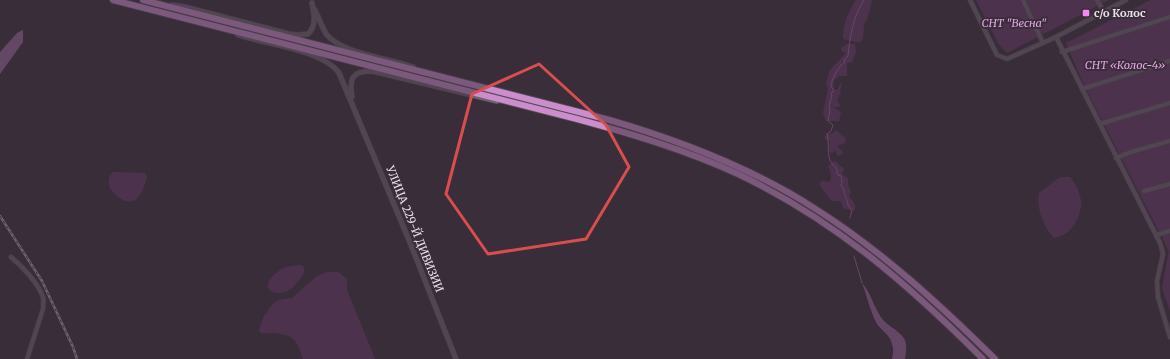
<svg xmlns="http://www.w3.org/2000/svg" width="1170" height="359" font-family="Merriweather,serif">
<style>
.green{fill:#643965}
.water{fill:#986699}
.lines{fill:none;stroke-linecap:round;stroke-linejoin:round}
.stream{stroke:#986699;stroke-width:1}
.minor-casing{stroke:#564b56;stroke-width:5.5}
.tertiary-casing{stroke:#564b56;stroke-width:6}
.trunk-casing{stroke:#564b56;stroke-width:8}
.minor{stroke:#706270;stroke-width:4}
.tertiary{stroke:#706270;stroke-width:5}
.trunk{stroke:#cb8dcc;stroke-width:6}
.rail-casing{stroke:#aaa0aa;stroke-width:2.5}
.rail{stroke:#3b2e3b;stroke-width:1;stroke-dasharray:3;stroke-linecap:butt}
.marked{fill:none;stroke:#da4d4f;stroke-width:3;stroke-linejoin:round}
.poi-dot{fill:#f18af4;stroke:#3b2e3b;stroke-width:1.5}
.labels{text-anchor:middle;stroke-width:4;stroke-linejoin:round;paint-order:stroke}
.poi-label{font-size:11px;font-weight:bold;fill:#e9e1e9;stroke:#3b2e3b;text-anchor:start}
.park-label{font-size:11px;font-style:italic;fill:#e9a2ea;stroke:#3b2e3b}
.street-label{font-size:11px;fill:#e9e1e9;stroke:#3b2e3b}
</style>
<rect width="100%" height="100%" fill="#3b2e3b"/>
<g class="green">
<path d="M 856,0 L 872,0 L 867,20 L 864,24 L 863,38 L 860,42 L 856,42 L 843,39 C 842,27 849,10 856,0 Z"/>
<path d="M 976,0 L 1109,0 L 1007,53 L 998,43 Z"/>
<path d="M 1151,0 L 1170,0 L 1170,311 L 1162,288 L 1169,251 L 1084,85 L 1066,43 Z"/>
<path d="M 847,44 L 855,44 L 856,52 L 852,62 L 847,63 L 847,76 L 839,76 L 834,81 L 834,90 L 838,89 L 840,83 L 842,84 L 840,91 L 841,92 L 837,100 L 840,105 L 839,107 L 833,107 L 841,112 L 839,121 L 826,121 L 823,113 L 828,89 L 826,83 L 830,70 L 845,54 L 845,52 L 841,51 L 841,48 Z"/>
<path d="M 836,130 L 846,139 L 845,143 L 837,146 L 843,152 L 842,154 L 838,156 L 835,150 L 832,153 L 830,153 L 829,146 L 830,142 L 824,138 L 827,134 L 833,133 Z"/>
<path d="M 833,161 L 837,162 L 840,166 L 844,168 L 842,174 L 848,178 L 848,185 L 851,191 L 849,197 C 853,200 855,203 855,209 L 854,211 L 843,208 L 841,201 L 832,201 L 830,199 L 820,186 L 821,181 L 830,182 C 832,178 831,170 828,167 Z"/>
<path d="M 113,172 L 145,173 L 147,178 C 144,186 142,195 135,200 C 126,206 109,192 109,184 C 108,179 110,175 113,172 Z"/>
<path d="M 1064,177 L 1070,177 C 1076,184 1082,197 1081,206 C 1079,221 1069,236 1054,238 C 1044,228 1036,207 1039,193 L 1059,178 Z"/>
<path d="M 300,265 L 303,266 C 306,273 302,277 297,282 C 295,285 293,288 291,289 C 284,294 268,296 268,285 C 268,282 270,279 272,277 C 280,268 288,266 300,265 Z"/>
<path d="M 327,272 L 338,272 L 347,279 L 347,290 L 375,359 L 303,359 C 297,340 294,334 272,333 C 268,333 264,334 260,332 L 259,330 L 264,316 L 273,304 L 278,300 L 292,298 L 317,276 Z"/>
</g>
<g class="water">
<path d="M 23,30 L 23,42 L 0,74 L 0,52 L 17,33 Z"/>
<path d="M 862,283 C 872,294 874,310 884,321 C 891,328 900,331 905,340 C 907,346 906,353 905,359 L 892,359 C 893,354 894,349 892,344 C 890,335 882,331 877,324 C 870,311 867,296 862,283 Z"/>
</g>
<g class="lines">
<g class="stream">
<path d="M 850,218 L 852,210 L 848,205 C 848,199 843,194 844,189 L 841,186 L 842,182 L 841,176 L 838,175 L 836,167 C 825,161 830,145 827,134 L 831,131 L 833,125 L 828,121 L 830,111 L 829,106 L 832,95 L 831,94 L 834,90 L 831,87 C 831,79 839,66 845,62 L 844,60 L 848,56 C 850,37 853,16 864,0"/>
<path d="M 854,256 L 862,283"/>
</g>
<defs>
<g id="minor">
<path d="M 970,0 L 997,55 L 1007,59 L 1056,37 L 1126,0"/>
<path d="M 1023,0 L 1043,43"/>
<path d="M 1097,0 L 1104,12"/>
<path d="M 1056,37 L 1160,243 L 1163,254 L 1157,281 L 1158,297 L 1170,337"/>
<path d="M 1062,52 L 1170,17"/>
<path d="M 1082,89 L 1170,61"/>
<path d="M 1100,124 L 1170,103"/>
<path d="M 1116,158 L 1131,152 L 1170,141"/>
<path d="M 1144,191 L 1170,184"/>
<path d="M 1156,235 L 1170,231"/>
<path d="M 11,257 C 22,266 38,283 43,297 C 44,301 43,305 43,309 L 27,359"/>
</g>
<g id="tertiary">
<path d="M 172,5 L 185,7 L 289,34 L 298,35 L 308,34 C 317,26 314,13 312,3"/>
<path d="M 315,10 C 319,18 322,28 327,35 C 343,54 389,58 413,67"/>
<path d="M 238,35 C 265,44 323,50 339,73 L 411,245 L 456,359"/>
<path d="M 352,97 C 349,78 352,71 372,71 L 497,101"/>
</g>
<g id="trunk">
<path d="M 113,0 L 577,119 C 632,134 686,150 738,174 C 835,220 908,284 983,359"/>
<path d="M 143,0 L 606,119 C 679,140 750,167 814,208 C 881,250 939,304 995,359"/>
</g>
</defs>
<use href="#minor" class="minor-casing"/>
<use href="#tertiary" class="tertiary-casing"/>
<use href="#trunk" class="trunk-casing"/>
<use href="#minor" class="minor"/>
<use href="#tertiary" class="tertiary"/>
<use href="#trunk" class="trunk"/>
<defs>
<path id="rail" d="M 0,216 L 42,281 L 73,347 L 77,359"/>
</defs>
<use href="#rail" class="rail-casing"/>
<use href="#rail" class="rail"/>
</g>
<path d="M0 0H1170V359H0ZM 539,64 L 606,125 L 629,167 L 586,239 L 488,254 L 446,194 L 472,94 Z" fill="#3b2e3b" fill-opacity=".55" fill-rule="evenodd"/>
<path class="marked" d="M 539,64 L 606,125 L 629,167 L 586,239 L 488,254 L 446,194 L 472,94 Z"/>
<rect class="poi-dot" x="1082" y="9" width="8" height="8" rx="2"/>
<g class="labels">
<g class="poi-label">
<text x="1094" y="17">с/о Колос</text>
</g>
<g class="park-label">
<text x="1014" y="27">СНТ "Весна"</text>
<text x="1125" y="69">СНТ «Колос-4»</text>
</g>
<g class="street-label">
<text transform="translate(415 229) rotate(68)" y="4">УЛИЦА 229-Й ДИВИЗИИ</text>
</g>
</g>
</svg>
